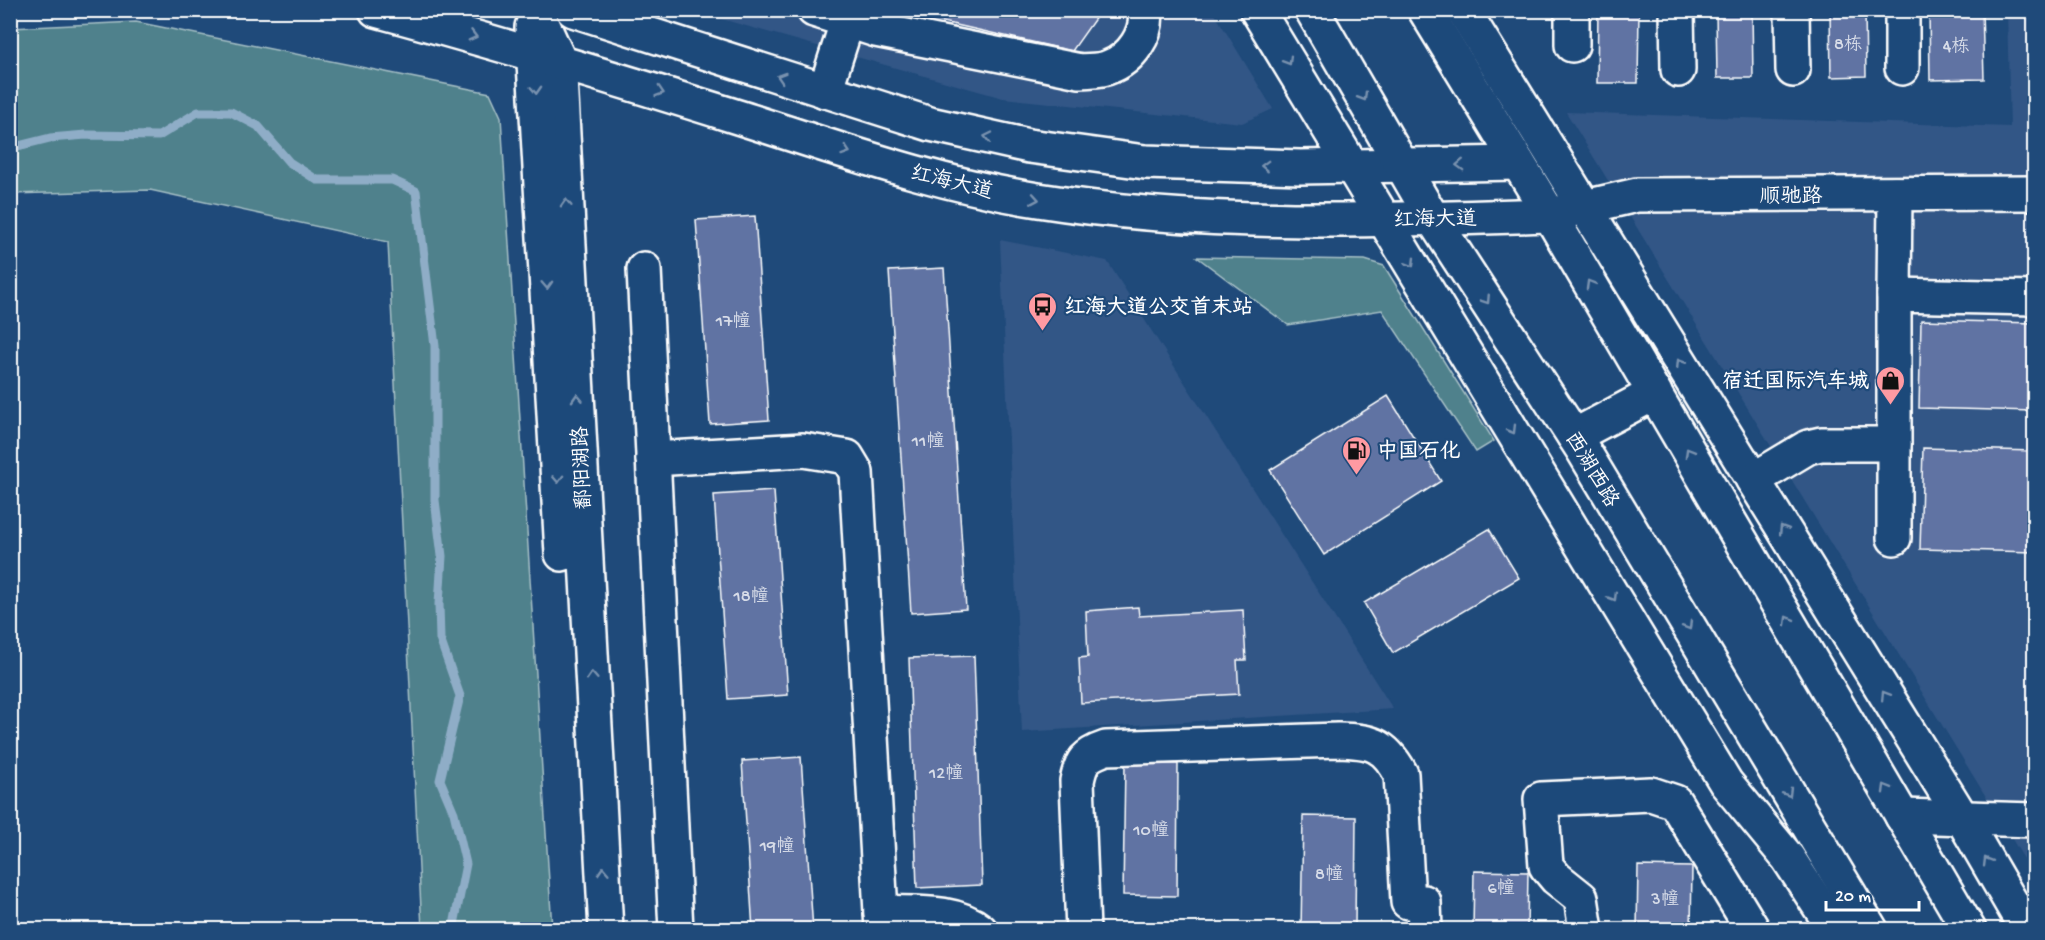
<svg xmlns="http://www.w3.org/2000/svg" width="2045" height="940" font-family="'Gochi Hand','LXGW WenKai TC',sans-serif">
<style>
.built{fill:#325686}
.green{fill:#4f818c;stroke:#a7c0c6;stroke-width:1.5}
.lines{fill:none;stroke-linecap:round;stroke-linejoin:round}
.stream{stroke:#8fadc7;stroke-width:9}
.building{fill:#6073a3;stroke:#fff;stroke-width:1.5}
.minor-casing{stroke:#fff;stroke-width:38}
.major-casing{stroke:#fff;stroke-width:38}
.minor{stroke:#1f4a7a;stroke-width:33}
.major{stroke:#1f4a7a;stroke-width:33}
.oneway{stroke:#7992af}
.labels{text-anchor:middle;stroke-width:4.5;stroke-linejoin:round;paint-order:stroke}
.number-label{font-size:18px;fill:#d7dce8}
.street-label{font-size:21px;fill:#fff;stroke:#1f4a7a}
.poi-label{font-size:21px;font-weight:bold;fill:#fff;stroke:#1f4a7a;text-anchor:start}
</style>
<rect width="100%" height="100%" fill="#1f4a7a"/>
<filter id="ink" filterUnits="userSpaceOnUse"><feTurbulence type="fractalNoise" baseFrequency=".0167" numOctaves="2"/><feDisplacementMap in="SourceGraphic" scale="12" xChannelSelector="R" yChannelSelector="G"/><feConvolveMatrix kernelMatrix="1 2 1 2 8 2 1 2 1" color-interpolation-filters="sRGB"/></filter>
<g filter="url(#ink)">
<g class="built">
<path d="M 693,11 L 1213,11 L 1273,109 L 1242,123 L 1003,98 Z"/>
<path d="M 2007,11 L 2034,11 L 2034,875 L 1566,112 L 2010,127 Z"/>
<path d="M 1000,240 L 1107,261 L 1393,709 L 1022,732 Z"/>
</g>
<g class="green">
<path d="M 136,22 L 490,93 L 501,117 L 552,929 L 422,929 L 388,242 L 150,190 L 11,194 L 11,28 Z"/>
<path d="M 1197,257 L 1365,260 L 1384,266 L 1494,441 L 1476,452 L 1382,310 L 1288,325 Z"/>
</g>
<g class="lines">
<path class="stream" d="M 10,148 L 50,138 L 86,135 L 159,136 L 198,112 L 231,112 L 258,126 L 289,162 L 317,180 L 392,180 L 416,191 L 435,346 L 435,500 L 442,556 L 439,604 L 440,639 L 460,696 L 440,780 L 454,813 L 466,864 L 453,930"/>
</g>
<g class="building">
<path d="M 890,10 L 1101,10 L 1072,51 Z"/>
<path d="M 1598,10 L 1639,10 L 1638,83 L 1597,83 Z"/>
<path d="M 1716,10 L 1752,10 L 1753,78 L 1717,78 Z"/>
<path d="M 1830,10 L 1865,10 L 1866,76 L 1831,77 Z"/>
<path d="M 1929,10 L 1982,10 L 1984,79 L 1930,80 Z"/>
<path d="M 755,216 L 769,420 L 710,424 L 696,220 Z"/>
<path d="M 944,268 L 966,609 L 911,613 L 889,271 Z"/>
<path d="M 1921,320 L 2034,323 L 2034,411 L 1919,408 Z"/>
<path d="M 1388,396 L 1441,481 L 1324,555 L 1270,470 Z"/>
<path d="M 1923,448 L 2034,451 L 2034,552 L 1920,549 Z"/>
<path d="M 774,491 L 788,695 L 728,699 L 714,495 Z"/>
<path d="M 1489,529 L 1519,578 L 1393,653 L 1364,603 Z"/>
<path d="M 1138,607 L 1139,616 L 1243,610 L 1246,660 L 1237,660 L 1239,694 L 1081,703 L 1079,658 L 1088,657 L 1086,611 Z"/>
<path d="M 974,656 L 982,885 L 917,888 L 909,658 Z"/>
<path d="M 801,757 L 813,930 L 753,930 L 742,761 Z"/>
<path d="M 1125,763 L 1178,764 L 1177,896 L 1123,895 Z"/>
<path d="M 1303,816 L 1356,817 L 1355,930 L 1301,930 Z"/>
<path d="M 1638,866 L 1692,867 L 1691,930 L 1637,930 Z"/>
<path d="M 1474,871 L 1528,872 L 1527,930 L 1473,930 Z"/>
</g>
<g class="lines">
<defs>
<g id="minor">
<path d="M 536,10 L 559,60 L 606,930"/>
<path d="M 814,10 L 876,30 L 1080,71 C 1090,70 1101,71 1109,67 C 1131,59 1149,34 1145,10"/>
<path d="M 1257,10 L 1726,783 L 1788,858 L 1835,930"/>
<path d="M 1463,10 L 1962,818 L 2027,930"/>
<path d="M 1572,10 L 1572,45"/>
<path d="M 1677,10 L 1678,70"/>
<path d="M 1792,10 L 1793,70"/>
<path d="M 1902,10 L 1902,68"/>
<path d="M 532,27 L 562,554"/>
<path d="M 825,91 L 851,10"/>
<path d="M 1563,212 L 1637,195 L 2034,193"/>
<path d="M 644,269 L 676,930"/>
<path d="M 1894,295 L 1895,194"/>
<path d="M 1574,436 L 1655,393"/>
<path d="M 653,459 L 803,450 L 847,457 L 856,472 L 882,930"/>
<path d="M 1753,480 L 1808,447 L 1821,444 L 1894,444"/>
<path d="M 1894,538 L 1894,295 L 2034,298"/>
<path d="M 1902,816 L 2034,820"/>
<path d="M 881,912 C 913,914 953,909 980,930"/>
<path d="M 1083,930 L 1077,781 C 1081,761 1085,755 1106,748 L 1338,740 C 1371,741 1384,743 1401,774 L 1408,902 L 1424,902 L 1425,930"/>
<path d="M 1586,930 L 1581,898 L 1556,878 L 1546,866 L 1541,799 L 1651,794 L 1675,802 L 1753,930"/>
</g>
<g id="major">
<path d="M 376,10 C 499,43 620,80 741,118 C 839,149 936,184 1038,200 C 1206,227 1380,221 1550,215"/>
<path d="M 573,10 L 930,124 L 1029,146 L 1145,162 L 1300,167 L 1518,163"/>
<path d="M 1312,10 L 1433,219 L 1583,450 L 1871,930"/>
<path d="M 1425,10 L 1550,215 L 1969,930"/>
</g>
</defs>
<use href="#minor" class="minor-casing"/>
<use href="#major" class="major-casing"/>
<use href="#minor" class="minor"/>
<use href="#major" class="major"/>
</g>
<defs><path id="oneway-chevron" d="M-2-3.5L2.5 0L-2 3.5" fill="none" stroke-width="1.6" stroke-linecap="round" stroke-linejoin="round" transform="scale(1.5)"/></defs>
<g class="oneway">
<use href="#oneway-chevron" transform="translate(473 36) rotate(15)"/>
<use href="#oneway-chevron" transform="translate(1288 61) rotate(59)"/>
<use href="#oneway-chevron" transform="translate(781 77) rotate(-162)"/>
<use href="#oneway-chevron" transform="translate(536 90) rotate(87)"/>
<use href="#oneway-chevron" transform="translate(660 92) rotate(18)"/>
<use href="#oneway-chevron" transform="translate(1363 97) rotate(59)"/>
<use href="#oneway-chevron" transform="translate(988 137) rotate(-168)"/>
<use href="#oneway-chevron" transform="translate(846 151) rotate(18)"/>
<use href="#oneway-chevron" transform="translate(1460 165) rotate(178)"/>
<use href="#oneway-chevron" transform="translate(1265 166) rotate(-178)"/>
<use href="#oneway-chevron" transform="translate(1035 199) rotate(10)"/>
<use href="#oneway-chevron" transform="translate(566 203) rotate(-93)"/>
<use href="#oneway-chevron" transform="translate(1411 263) rotate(59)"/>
<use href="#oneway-chevron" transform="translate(1590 284) rotate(-120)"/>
<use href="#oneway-chevron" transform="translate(547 285) rotate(87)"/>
<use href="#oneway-chevron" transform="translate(1486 300) rotate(57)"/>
<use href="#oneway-chevron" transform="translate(1680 363) rotate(-122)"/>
<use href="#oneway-chevron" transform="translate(577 398) rotate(-93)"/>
<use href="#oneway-chevron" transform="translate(1512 430) rotate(59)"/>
<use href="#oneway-chevron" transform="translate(1689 452) rotate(-120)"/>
<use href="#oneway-chevron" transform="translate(558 479) rotate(87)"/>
<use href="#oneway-chevron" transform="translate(1783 529) rotate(-122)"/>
<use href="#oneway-chevron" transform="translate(1613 597) rotate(59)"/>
<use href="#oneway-chevron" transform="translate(1788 620) rotate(-120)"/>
<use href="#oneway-chevron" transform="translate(1688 626) rotate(59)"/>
<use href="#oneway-chevron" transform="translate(592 676) rotate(-93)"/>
<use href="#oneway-chevron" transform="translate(1885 695) rotate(-122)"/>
<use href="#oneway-chevron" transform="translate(1886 788) rotate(-120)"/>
<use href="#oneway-chevron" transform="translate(1788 793) rotate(59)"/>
<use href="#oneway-chevron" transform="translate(1987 861) rotate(-121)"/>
<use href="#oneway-chevron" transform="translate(603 871) rotate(-93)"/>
</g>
</g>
<defs>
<symbol id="bus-pin" viewBox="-11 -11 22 30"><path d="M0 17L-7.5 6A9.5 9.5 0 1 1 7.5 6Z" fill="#ff9aa2" stroke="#1f4a7a"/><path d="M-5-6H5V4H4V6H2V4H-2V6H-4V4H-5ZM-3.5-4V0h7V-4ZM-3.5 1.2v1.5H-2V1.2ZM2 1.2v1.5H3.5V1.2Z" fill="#111"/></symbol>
<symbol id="shop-pin" viewBox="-11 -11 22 30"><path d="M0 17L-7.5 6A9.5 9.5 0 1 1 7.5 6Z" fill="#ff9aa2" stroke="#1f4a7a"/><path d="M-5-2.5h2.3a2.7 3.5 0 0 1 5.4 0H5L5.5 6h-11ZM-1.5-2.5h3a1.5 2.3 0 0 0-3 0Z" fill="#111"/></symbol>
<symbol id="fuel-pin" viewBox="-11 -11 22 30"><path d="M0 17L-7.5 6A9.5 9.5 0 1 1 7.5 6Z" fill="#ff9aa2" stroke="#1f4a7a"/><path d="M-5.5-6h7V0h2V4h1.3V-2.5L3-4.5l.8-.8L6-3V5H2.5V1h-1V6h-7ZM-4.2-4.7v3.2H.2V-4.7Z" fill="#111"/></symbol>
</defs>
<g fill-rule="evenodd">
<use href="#bus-pin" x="1026" y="290" width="33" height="45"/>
<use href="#shop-pin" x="1874" y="364" width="33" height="45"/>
<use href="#fuel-pin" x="1340" y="434" width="33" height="45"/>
</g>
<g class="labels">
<g class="number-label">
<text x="1848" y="49">8栋</text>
<text x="1956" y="51">4栋</text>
<text x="733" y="326">17幢</text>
<text x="928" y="446">11幢</text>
<text x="751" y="601">18幢</text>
<text x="946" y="778">12幢</text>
<text x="1151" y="835">10幢</text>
<text x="777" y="851">19幢</text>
<text x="1329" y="879">8幢</text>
<text x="1501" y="893">6幢</text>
<text x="1665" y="904">3幢</text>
</g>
<g class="street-label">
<text transform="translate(952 181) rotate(14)" y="7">红海大道</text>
<text x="1791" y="202">顺驰路</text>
<text transform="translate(1435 218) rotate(-1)" y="7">红海大道</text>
<text transform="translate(581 468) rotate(-93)" y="7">鄱阳湖路</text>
<text transform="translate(1593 469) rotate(59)" y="7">西湖西路</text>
</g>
<g class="poi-label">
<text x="1064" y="313">红海大道公交首末站</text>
<text x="1869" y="387" text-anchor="end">宿迁国际汽车城</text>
<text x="1377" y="457">中国石化</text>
</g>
</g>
<rect width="2045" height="940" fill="none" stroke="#1f4a7a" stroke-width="36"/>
<rect x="18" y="18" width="2009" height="904" fill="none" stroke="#fff" stroke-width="2" filter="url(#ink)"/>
<path d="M1826 901v9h93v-9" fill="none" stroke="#ffffff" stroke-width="3"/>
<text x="1835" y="901" font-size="18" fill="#ffffff" stroke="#1f4a7a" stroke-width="4.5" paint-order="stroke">20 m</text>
</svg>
